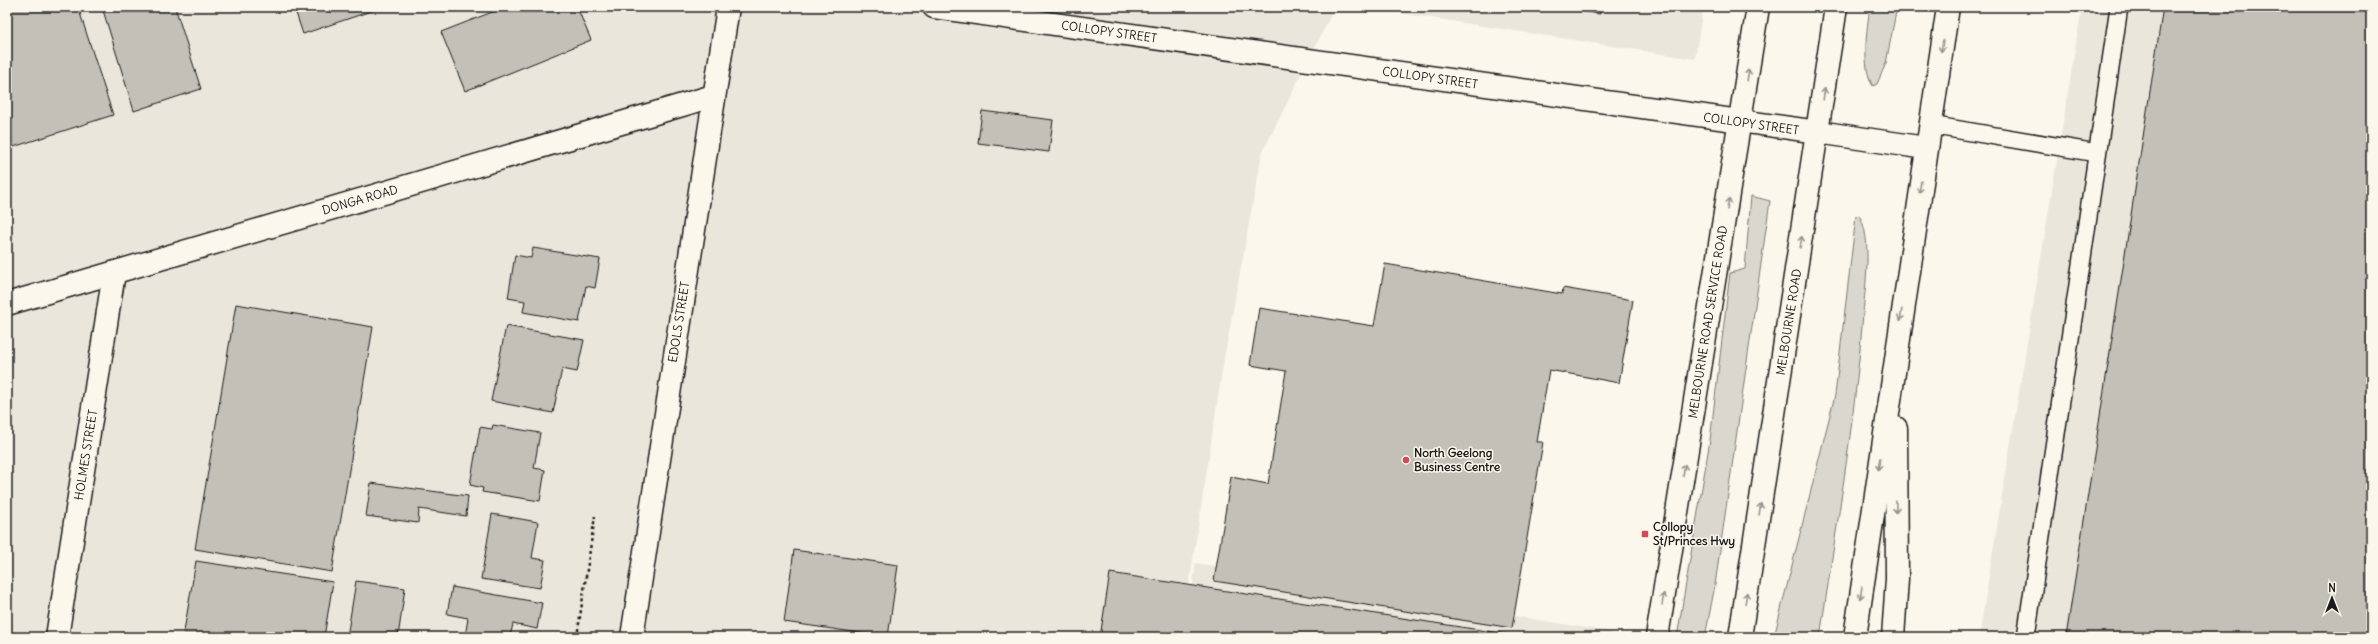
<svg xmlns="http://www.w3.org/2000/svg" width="2378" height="644" font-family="Delius,sans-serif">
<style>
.built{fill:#eae6dc}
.green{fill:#dad7ce;stroke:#7b7a75}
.building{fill:#c3c0b8;stroke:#1c1c1c}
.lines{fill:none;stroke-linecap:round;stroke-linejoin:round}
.service-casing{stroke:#1c1c1c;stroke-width:20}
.minor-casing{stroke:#1c1c1c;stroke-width:25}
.trunk-casing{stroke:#1c1c1c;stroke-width:25}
.path{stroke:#1c1c1c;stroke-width:2.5;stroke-dasharray:3 3;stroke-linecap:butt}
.service{stroke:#fbf7ec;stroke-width:17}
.minor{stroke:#fbf7ec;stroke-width:22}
.trunk{stroke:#fbf7ec;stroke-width:22}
.oneway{stroke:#97948e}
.poi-dot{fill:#d1495b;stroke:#fbf7ec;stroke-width:1.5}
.labels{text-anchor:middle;stroke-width:3;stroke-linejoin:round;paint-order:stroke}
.street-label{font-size:12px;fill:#1c1c1c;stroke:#fbf7ec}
.poi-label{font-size:12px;font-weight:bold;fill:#1c1c1c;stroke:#fbf7ec;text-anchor:start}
</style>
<rect width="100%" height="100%" fill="#fbf7ec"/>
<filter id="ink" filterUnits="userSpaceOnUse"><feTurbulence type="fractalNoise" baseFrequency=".025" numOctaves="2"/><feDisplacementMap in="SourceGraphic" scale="8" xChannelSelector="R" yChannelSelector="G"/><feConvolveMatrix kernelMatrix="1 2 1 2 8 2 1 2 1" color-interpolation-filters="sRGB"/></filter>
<g filter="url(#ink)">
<g class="built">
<path d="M 7,7 L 1335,7 L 1262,153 L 1224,359 L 1181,637 L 7,637 Z"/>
<path d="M 1361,7 L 1703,7 L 1695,59 Z"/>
<path d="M 2082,7 L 2371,7 L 2371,637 L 1979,637 Z"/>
<path d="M 1196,563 L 1611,632 L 1610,637 L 1184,637 Z"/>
</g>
<g class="green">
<path d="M 1870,7 L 1897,7 L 1886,63 L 1877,84 L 1873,86 C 1861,68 1867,27 1870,7 Z"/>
<path d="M 1751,196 L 1770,201 L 1715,585 L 1705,637 L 1677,637 L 1710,440 L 1730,273 L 1745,269 Z"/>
<path d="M 1859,215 C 1873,239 1865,287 1863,314 C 1855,422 1836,529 1820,637 L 1774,637 L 1835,395 L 1856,216 Z"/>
</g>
<g class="building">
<path d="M 7,7 L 78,7 L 113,115 L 7,149 Z"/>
<path d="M 102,7 L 175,7 L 201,89 L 134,111 Z"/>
<path d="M 294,7 L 383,7 L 303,34 Z"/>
<path d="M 505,7 L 577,7 L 591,40 L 465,91 L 441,32 Z"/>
<path d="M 1554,7 L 1601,7 L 1600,14 Z"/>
<path d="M 2163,7 L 2371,7 L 2371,637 L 2066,637 Z"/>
<path d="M 982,111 L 1053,120 L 1049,152 L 978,143 Z"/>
<path d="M 533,248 L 600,259 L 595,288 L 586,286 L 579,322 L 523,312 L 525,301 L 508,298 L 515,255 L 531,258 Z"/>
<path d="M 1385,264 L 1562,294 L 1563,288 L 1633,300 L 1619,383 L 1549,370 L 1537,442 L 1543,442 L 1512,628 L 1214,581 L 1231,477 L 1268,484 L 1286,371 L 1250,365 L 1259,308 L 1374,326 Z"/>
<path d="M 236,304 L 373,327 L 332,572 L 195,549 Z"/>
<path d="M 506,326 L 584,340 L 577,372 L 562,369 L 553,413 L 491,401 Z"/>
<path d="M 493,425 L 540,433 L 534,468 L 545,470 L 540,501 L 482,492 L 483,488 L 470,485 L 480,427 L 492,429 Z"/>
<path d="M 371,483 L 468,496 L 466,516 L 419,509 L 418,523 L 366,516 Z"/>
<path d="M 492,514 L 538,522 L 532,558 L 545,560 L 540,588 L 481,579 Z"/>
<path d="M 794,550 L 898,565 L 888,637 L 784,622 Z"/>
<path d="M 196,561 L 333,582 L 324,637 L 183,637 Z"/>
<path d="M 1110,573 L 1506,634 L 1505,637 L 1100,637 Z"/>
<path d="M 356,581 L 405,588 L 398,637 L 347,637 Z"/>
<path d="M 452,587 L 542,603 L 537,629 L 513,624 L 510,637 L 465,637 L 468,618 L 447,614 Z"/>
</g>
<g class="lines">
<defs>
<g id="service">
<path d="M 1930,125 L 2097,153"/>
<path d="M 2026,637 L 2119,7"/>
</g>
<g id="minor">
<path d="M 934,7 L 1818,132"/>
<path d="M 7,304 L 713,96"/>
<path d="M 57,637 L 114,273"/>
<path d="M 632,637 L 728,7"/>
<path d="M 1657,637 L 1758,7"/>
</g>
<g id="trunk">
<path d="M 1818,132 L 1926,148"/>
<path d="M 1740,637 L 1836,7"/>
<path d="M 1855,637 L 1948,7"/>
<path d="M 1893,637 L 1897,579 L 1896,428"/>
</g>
</defs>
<use href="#service" class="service-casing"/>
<use href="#minor" class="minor-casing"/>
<use href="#trunk" class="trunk-casing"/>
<path class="path" d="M 577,637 L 595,516"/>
<use href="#service" class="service"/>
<use href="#minor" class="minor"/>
<use href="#trunk" class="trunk"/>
</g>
<defs><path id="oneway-shaft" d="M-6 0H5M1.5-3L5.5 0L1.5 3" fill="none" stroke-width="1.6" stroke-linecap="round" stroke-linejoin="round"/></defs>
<g class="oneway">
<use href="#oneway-shaft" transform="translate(1942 46) rotate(99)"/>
<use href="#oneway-shaft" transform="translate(1748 75) rotate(-82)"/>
<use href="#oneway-shaft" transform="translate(1824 94) rotate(-82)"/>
<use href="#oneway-shaft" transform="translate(1920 187) rotate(99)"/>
<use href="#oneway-shaft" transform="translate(1728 204) rotate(-81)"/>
<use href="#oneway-shaft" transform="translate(1801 242) rotate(-81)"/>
<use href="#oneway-shaft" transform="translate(1901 315) rotate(98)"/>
<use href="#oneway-shaft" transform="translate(1879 464) rotate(98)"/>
<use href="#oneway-shaft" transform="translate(1684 470) rotate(-81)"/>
<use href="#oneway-shaft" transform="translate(1896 507) rotate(89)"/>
<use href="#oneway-shaft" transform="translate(1760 509) rotate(-81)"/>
<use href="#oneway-shaft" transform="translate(1861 593) rotate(98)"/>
<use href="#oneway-shaft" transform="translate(1746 598) rotate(-81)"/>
<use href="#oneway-shaft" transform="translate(1663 599) rotate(-81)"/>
</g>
</g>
<g class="poi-dot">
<circle cx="1406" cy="460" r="4"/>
<rect x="1641" y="530" width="8" height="8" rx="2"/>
</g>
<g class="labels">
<g class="street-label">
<text transform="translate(1109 32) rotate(8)" y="4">COLLOPY STREET</text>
<text transform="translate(1430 78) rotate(8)" y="4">COLLOPY STREET</text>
<text transform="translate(1751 124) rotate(8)" y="4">COLLOPY STREET</text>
<text transform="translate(360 200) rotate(-16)" y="4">DONGA ROAD</text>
<text transform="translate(679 322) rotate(-81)" y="4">EDOLS STREET</text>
<text transform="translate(1708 322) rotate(-81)" y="4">MELBOURNE ROAD SERVICE ROAD</text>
<text transform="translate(1789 322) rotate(-81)" y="4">MELBOURNE ROAD</text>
<text transform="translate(86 455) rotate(-81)" y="4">HOLMES STREET</text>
</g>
<g class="poi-label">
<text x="1414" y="457">North Geelong<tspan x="1414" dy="14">Business Centre</tspan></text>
<text x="1653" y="531">Collopy<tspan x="1653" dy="14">St/Princes Hwy</tspan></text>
</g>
</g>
<rect width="2378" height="644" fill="none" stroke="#fbf7ec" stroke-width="24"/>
<rect x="12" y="12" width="2354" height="620" fill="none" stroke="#1c1c1c" stroke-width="1.5" filter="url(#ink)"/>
<g transform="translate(2332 598)" stroke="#fbf7ec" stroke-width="3" paint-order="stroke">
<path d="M0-3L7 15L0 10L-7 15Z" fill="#1c1c1c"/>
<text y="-6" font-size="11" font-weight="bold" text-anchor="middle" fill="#1c1c1c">N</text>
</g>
</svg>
